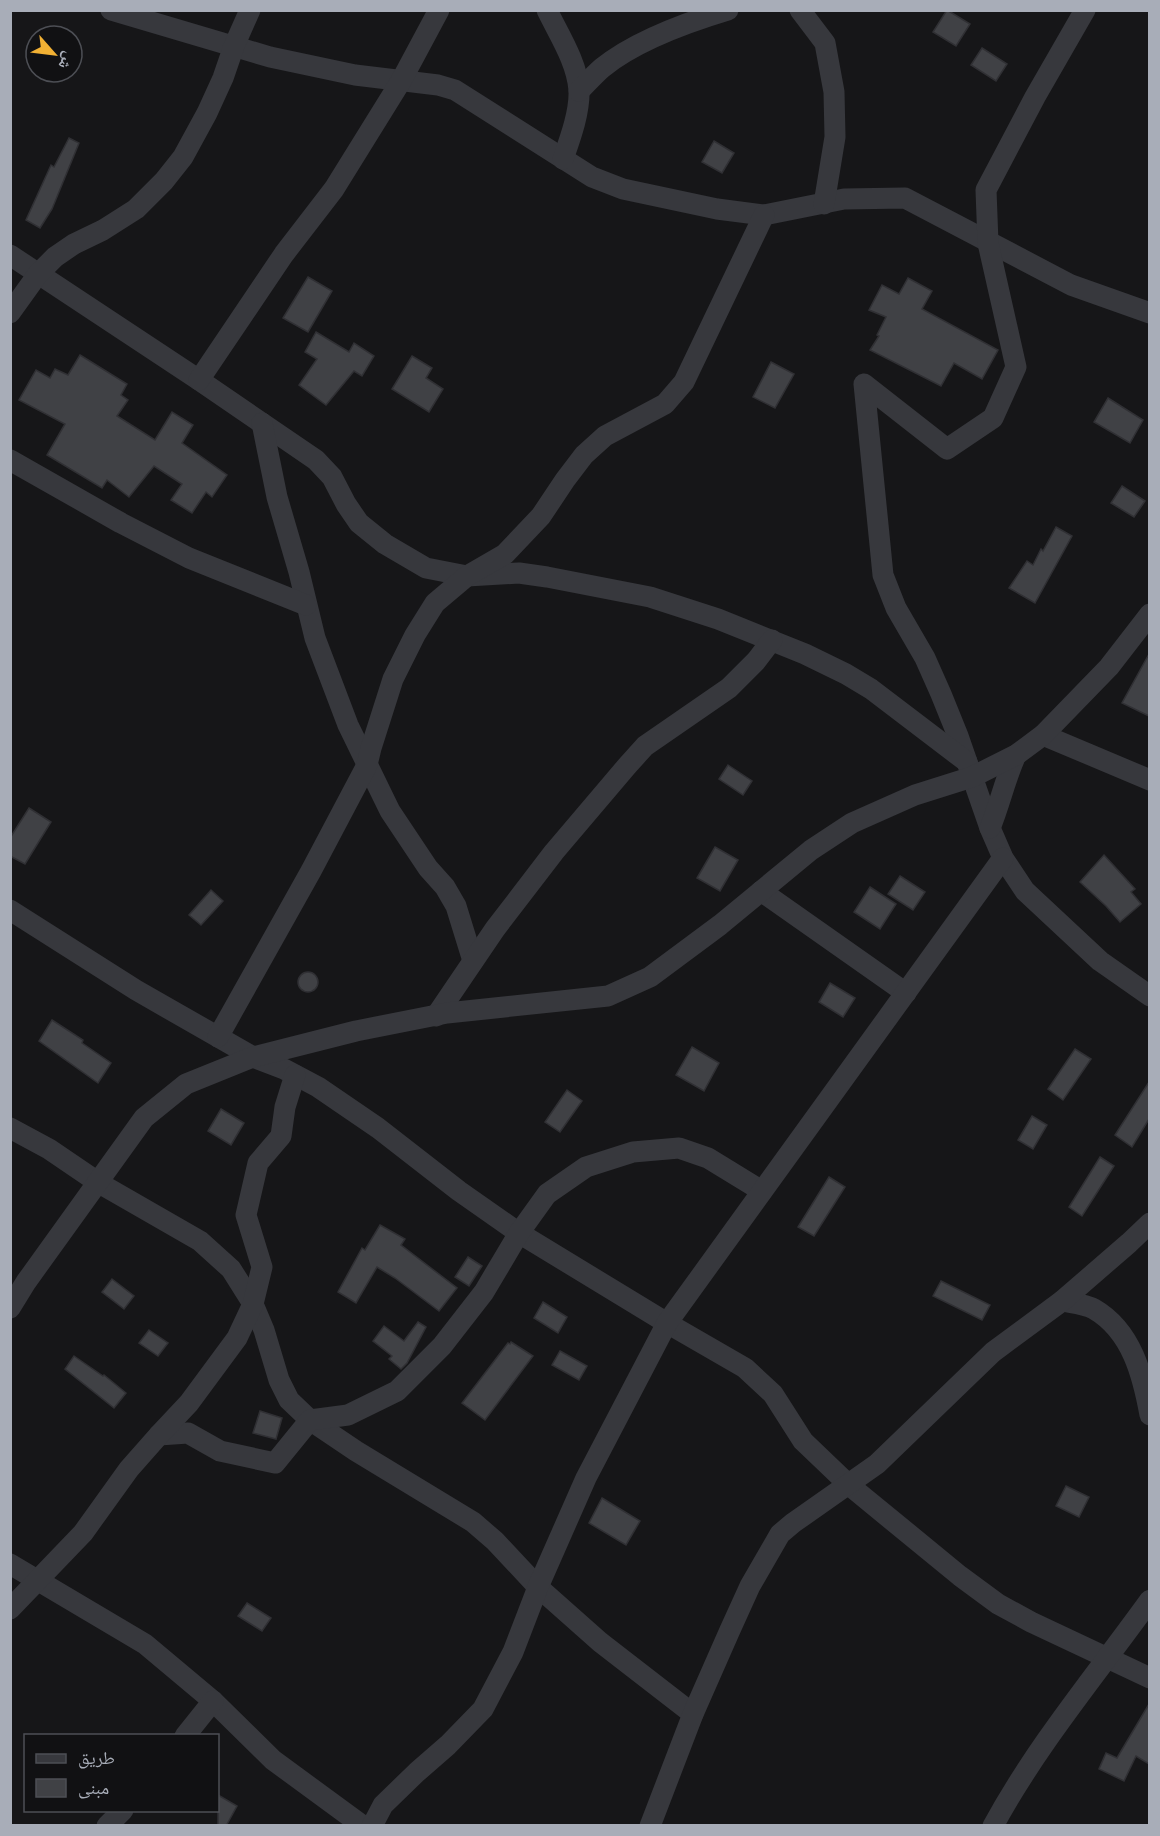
<svg xmlns="http://www.w3.org/2000/svg" width="1160" height="1836" font-family="'Archivo Narrow','Noto Naskh Arabic',sans-serif">
<style>
.building{fill:#404145;stroke:#303034;stroke-width:1.5}
.lines{fill:none;stroke-linecap:round;stroke-linejoin:round}
.minor{stroke:#37383d;stroke-width:21}
</style>
<rect width="100%" height="100%" fill="#161618"/>
<g class="building">
<path d="M 947,10 L 970,24 L 956,46 L 933,32 Z"/>
<path d="M 982,48 L 1007,64 L 996,81 L 971,65 Z"/>
<path d="M 69,138 L 79,143 L 52,209 L 40,228 L 26,220 L 51,165 L 54,167 Z"/>
<path d="M 714,141 L 734,153 L 722,173 L 702,162 Z"/>
<path d="M 308,277 L 332,291 L 308,332 L 283,318 Z"/>
<path d="M 908,278 L 932,291 L 922,309 L 998,350 L 982,379 L 954,363 L 941,386 L 870,350 L 879,336 L 877,335 L 886,317 L 869,310 L 882,285 L 899,294 Z"/>
<path d="M 316,332 L 349,352 L 354,343 L 374,356 L 362,376 L 354,371 L 326,405 L 299,385 L 317,359 L 305,352 Z"/>
<path d="M 80,355 L 127,384 L 121,395 L 128,400 L 117,416 L 155,440 L 172,412 L 193,425 L 182,443 L 227,475 L 212,497 L 206,492 L 192,513 L 171,500 L 182,484 L 154,466 L 129,497 L 107,480 L 102,488 L 47,455 L 65,424 L 19,400 L 36,370 L 50,378 L 55,369 L 68,375 Z"/>
<path d="M 412,356 L 432,368 L 426,378 L 443,389 L 429,412 L 392,389 Z"/>
<path d="M 771,362 L 794,374 L 775,408 L 753,397 Z"/>
<path d="M 1108,398 L 1143,420 L 1130,443 L 1094,422 Z"/>
<path d="M 1122,486 L 1145,501 L 1134,517 L 1111,503 Z"/>
<path d="M 1056,527 L 1072,536 L 1035,603 L 1009,588 L 1027,561 L 1033,565 L 1041,549 L 1043,551 Z"/>
<path d="M 1149,654 L 1149,716 L 1122,703 Z"/>
<path d="M 728,765 L 752,781 L 743,795 L 719,779 Z"/>
<path d="M 29,808 L 51,822 L 25,864 L 10,856 L 10,838 Z"/>
<path d="M 715,847 L 738,860 L 720,891 L 697,878 Z"/>
<path d="M 1104,855 L 1135,889 L 1131,892 L 1141,904 L 1120,922 L 1106,906 L 1080,882 Z"/>
<path d="M 900,876 L 925,892 L 913,910 L 888,894 Z"/>
<path d="M 870,887 L 896,904 L 880,929 L 854,912 Z"/>
<path d="M 211,890 L 223,901 L 201,925 L 189,915 Z"/>
<circle cx="308" cy="982" r="10"/>
<path d="M 830,983 L 855,998 L 843,1017 L 819,1002 Z"/>
<path d="M 52,1020 L 83,1040 L 82,1043 L 111,1063 L 98,1083 L 39,1041 Z"/>
<path d="M 692,1047 L 719,1063 L 704,1091 L 676,1075 Z"/>
<path d="M 1075,1049 L 1091,1059 L 1063,1100 L 1048,1089 Z"/>
<path d="M 1149,1082 L 1149,1119 L 1132,1147 L 1115,1135 Z"/>
<path d="M 567,1090 L 582,1101 L 560,1132 L 545,1122 Z"/>
<path d="M 221,1109 L 244,1123 L 231,1145 L 208,1131 Z"/>
<path d="M 1032,1116 L 1047,1125 L 1033,1149 L 1018,1140 Z"/>
<path d="M 1100,1157 L 1114,1166 L 1082,1216 L 1069,1207 Z"/>
<path d="M 829,1177 L 845,1187 L 814,1236 L 798,1227 Z"/>
<path d="M 380,1225 L 405,1239 L 401,1245 L 457,1288 L 439,1311 L 395,1278 L 377,1267 L 356,1303 L 338,1292 L 362,1248 L 365,1250 Z"/>
<path d="M 468,1257 L 482,1266 L 469,1286 L 455,1277 Z"/>
<path d="M 112,1279 L 134,1296 L 124,1309 L 102,1292 Z"/>
<path d="M 941,1281 L 990,1305 L 982,1320 L 933,1296 Z"/>
<path d="M 543,1302 L 567,1317 L 558,1333 L 534,1318 Z"/>
<path d="M 418,1322 L 426,1327 L 407,1363 L 401,1369 L 389,1359 L 392,1356 L 373,1341 L 384,1326 L 404,1341 Z"/>
<path d="M 149,1330 L 168,1343 L 158,1356 L 139,1343 Z"/>
<path d="M 511,1342 L 533,1356 L 485,1420 L 462,1403 L 508,1343 L 510,1344 Z"/>
<path d="M 560,1351 L 587,1366 L 579,1380 L 552,1365 Z"/>
<path d="M 74,1356 L 103,1376 L 104,1375 L 126,1393 L 114,1408 L 65,1369 Z"/>
<path d="M 260,1411 L 282,1418 L 276,1439 L 253,1433 Z"/>
<path d="M 1066,1486 L 1089,1497 L 1079,1517 L 1056,1506 Z"/>
<path d="M 602,1498 L 640,1521 L 626,1545 L 589,1523 Z"/>
<path d="M 247,1603 L 271,1618 L 262,1631 L 238,1616 Z"/>
<path d="M 1149,1704 L 1149,1764 L 1136,1756 L 1124,1781 L 1099,1769 L 1106,1753 L 1117,1758 Z"/>
<path d="M 218,1795 L 237,1806 L 226,1826 L 218,1826 Z"/>
</g>
<g class="lines">
<g class="minor">
<path d="M 111,10 L 270,57 L 355,75 L 438,85 L 455,90 L 592,177 L 623,189 L 717,209 L 764,215 L 844,199 L 905,198 L 1071,285 L 1150,313"/>
<path d="M 547,10 C 559,35 577,62 579,90 C 580,112 570,139 563,159"/>
<path d="M 800,10 L 825,43 L 834,92 L 835,137 L 824,204"/>
<path d="M 1085,10 L 1035,97 L 986,190 L 988,243 L 1016,367 L 993,418 L 947,449 L 864,384 L 883,575 L 896,608 L 925,658 L 941,694 L 958,736 L 990,828 L 1003,858 L 1025,891 L 1100,961 L 1150,996"/>
<path d="M 579,91 C 586,84 594,75 602,68 C 634,42 688,22 728,10"/>
<path d="M 10,255 L 199,380 L 316,460 L 332,477 L 346,504 L 359,523 L 385,544 L 426,568 L 467,576 L 519,573 L 547,577 L 650,597 L 718,619 L 805,654 L 846,674 L 871,689 L 967,762"/>
<path d="M 10,313 L 38,274 L 55,257 L 74,244 L 103,230 L 136,209 L 164,181 L 183,157 L 207,113 L 223,78 L 234,46 L 250,10"/>
<path d="M 199,380 L 284,254 L 334,189 L 401,81 L 439,10"/>
<path d="M 262,423 L 277,497 L 299,572 L 315,638 L 348,725 L 390,811 L 428,868 L 445,887 L 456,906 L 473,961"/>
<path d="M 10,460 L 121,523 L 189,558 L 306,605"/>
<path d="M 1043,735 L 1150,780"/>
<path d="M 990,828 C 1000,804 1005,779 1016,755"/>
<path d="M 761,891 L 906,993"/>
<path d="M 10,910 L 136,990 L 253,1057 L 284,1069 L 318,1087 L 378,1128 L 459,1191 L 519,1233 L 667,1323 L 745,1368 L 773,1394 L 803,1441 L 849,1485 L 960,1576 L 998,1604 L 1031,1622 L 1150,1678"/>
<path d="M 436,1016 L 495,929 L 554,852 L 627,766 L 645,746 L 729,688 L 756,661 L 772,640"/>
<path d="M 218,1037 L 311,871 L 367,765 L 371,748 L 393,679 L 415,635 L 435,603 L 467,576 L 505,554 L 541,516 L 565,480 L 584,455 L 605,436 L 665,404 L 684,382 L 764,215"/>
<path d="M 10,1128 L 49,1149 L 99,1183 L 200,1241 L 231,1269 L 253,1304 L 264,1330 L 279,1380 L 289,1400 L 310,1420 L 356,1451 L 473,1522 L 495,1541 L 538,1587 L 600,1642 L 693,1714"/>
<path d="M 1062,1301 C 1072,1303 1085,1304 1094,1309 C 1132,1331 1143,1376 1150,1415"/>
<path d="M 10,1308 L 26,1282 L 144,1118 L 186,1084 L 253,1057 L 356,1031 L 447,1013 L 608,996 L 650,977 L 720,925 L 811,850 L 852,823 L 915,795 L 972,777 L 1016,755 L 1043,735 L 1109,667 L 1150,614"/>
<path d="M 159,1435 L 188,1433 L 220,1451 L 275,1463 L 310,1420 L 348,1415 L 397,1391 L 442,1346 L 484,1292 L 519,1233 L 547,1194 L 586,1167 L 633,1152 L 679,1148 L 708,1158 L 762,1191"/>
<path d="M 10,1564 L 145,1644 L 213,1701 L 273,1760 L 363,1826"/>
<path d="M 10,1609 L 83,1533 L 129,1469 L 159,1435 L 189,1403 L 237,1338 L 253,1304 L 262,1267 L 246,1215 L 258,1163 L 281,1136 L 285,1107 L 295,1075"/>
<path d="M 185,1736 L 213,1701"/>
<path d="M 107,1826 L 123,1810"/>
<path d="M 372,1826 L 383,1805 L 417,1772 L 448,1745 L 483,1709 L 513,1652 L 538,1587 L 586,1478 L 667,1323 L 1003,858"/>
<path d="M 650,1826 L 693,1714 L 730,1630 L 750,1586 L 780,1534 L 793,1523 L 877,1464 L 993,1352 L 1062,1301 L 1129,1243 L 1150,1223"/>
<path d="M 993,1826 C 1037,1745 1096,1675 1150,1600"/>
</g>
</g>
<rect width="1160" height="1836" fill="none" stroke="#a8adb8" stroke-width="24"/>
<rect x="24" y="1734" width="195" height="78" fill="#111113" stroke="#4d4f55" stroke-width="1.5"/>
<rect x="36" y="1754" width="30" height="9" fill="#37383d" stroke="#4d4f55" stroke-width="1.5"/>
<text x="78" y="1764" font-size="18" fill="#a8adb8">طريق</text>
<rect x="36" y="1779" width="30" height="18" fill="#404145" stroke="#4d4f55" stroke-width="1.5"/>
<text x="78" y="1794" font-size="18" fill="#a8adb8">مبنى</text>
<g transform="translate(54 54) rotate(118)"><circle r="28" fill="#111113" stroke="#4d4f55" stroke-width="1.5"/>
<path d="M0-4.5L10 22L0 15L-10 22Z" fill="#f2b134"/>
<text y="-9" font-size="16" font-weight="bold" text-anchor="middle" fill="#a8adb8">ش</text>
</g>
</svg>
